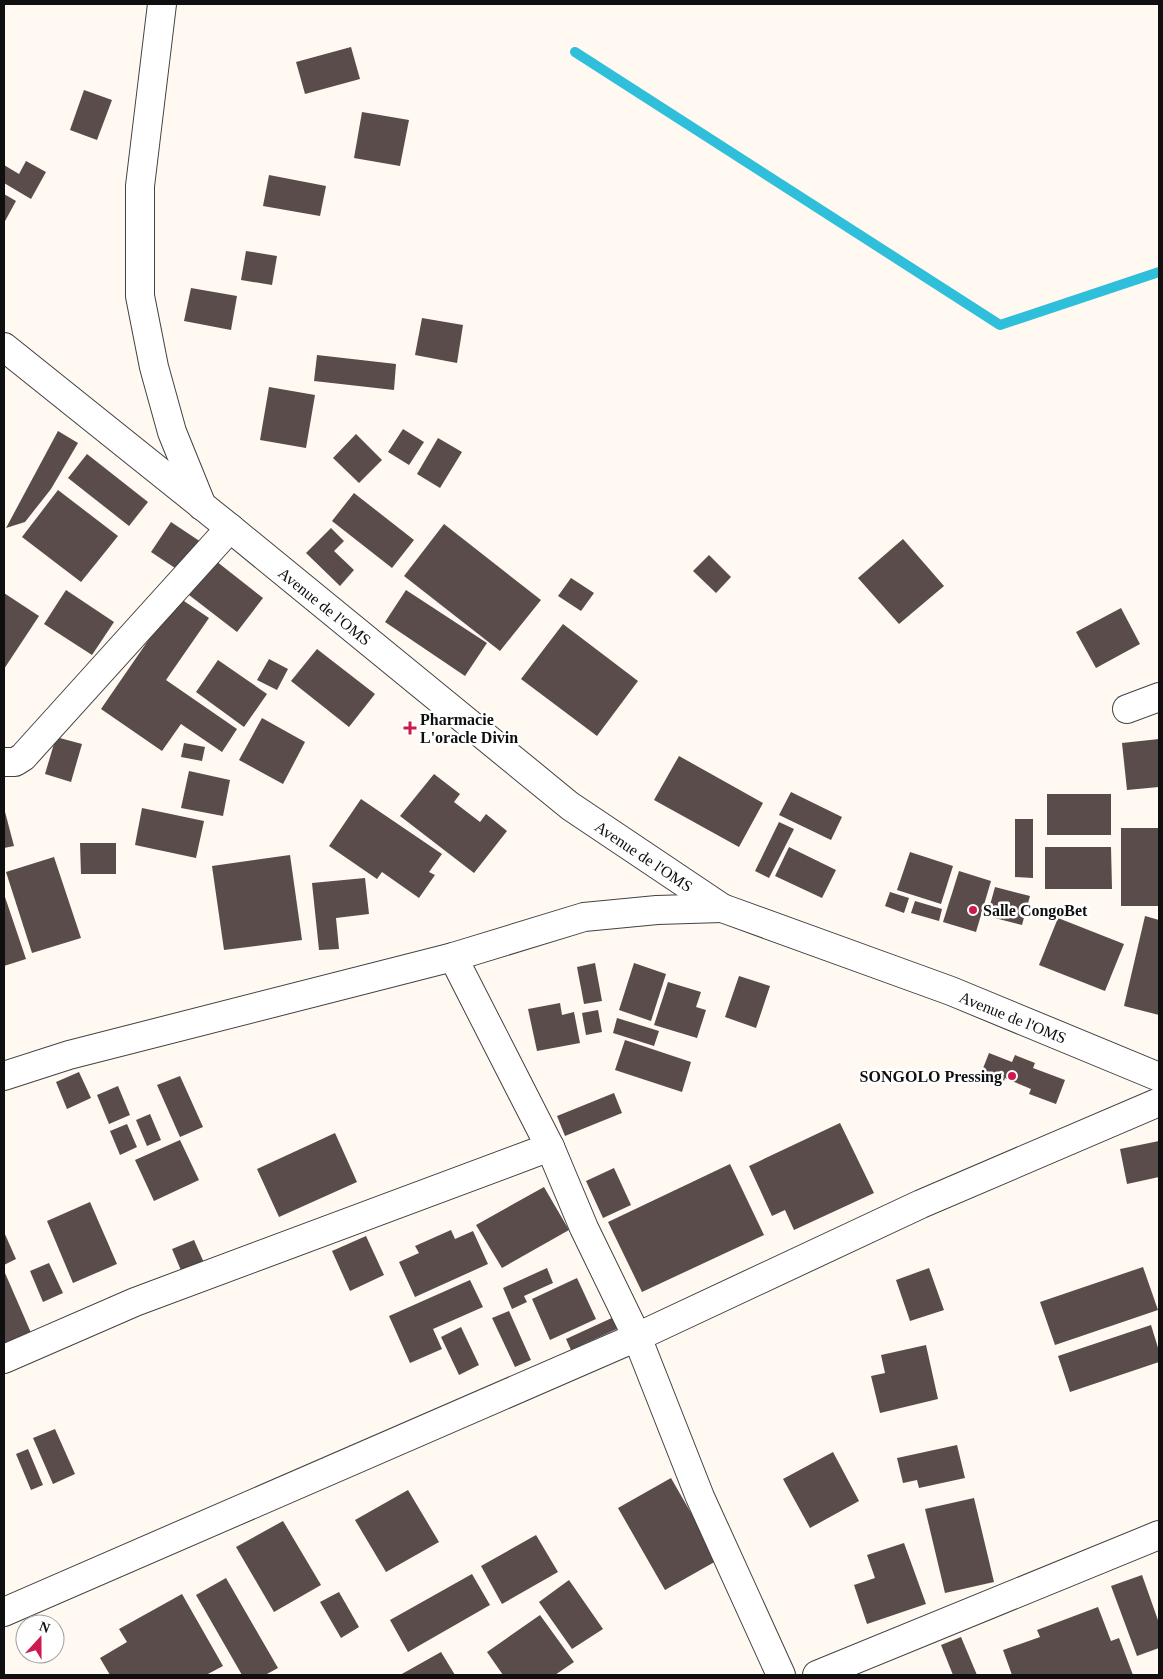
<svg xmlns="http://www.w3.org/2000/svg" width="1163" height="1679" font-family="'Times New Roman',serif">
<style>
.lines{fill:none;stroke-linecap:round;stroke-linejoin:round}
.stream{stroke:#30bfda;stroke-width:10}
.building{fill:#594c4a}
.minor-casing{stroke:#424242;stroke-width:30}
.minor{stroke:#fff;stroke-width:28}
.poi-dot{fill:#cd194d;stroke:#fff;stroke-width:2}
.labels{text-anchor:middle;stroke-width:5;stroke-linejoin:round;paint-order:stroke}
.street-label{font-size:16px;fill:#0f0f0f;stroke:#fff}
.poi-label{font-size:16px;font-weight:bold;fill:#0f0f0f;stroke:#fff;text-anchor:start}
</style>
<rect width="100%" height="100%" fill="#fff9f1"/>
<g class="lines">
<path class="stream" d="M 575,52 L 1000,325 L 1159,272"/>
</g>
<g class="building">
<path d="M 351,47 L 360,79 L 305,94 L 296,62 Z"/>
<path d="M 84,90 L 112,100 L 97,140 L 70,130 Z"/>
<path d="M 362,112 L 409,120 L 400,166 L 354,158 Z"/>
<path d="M 26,161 L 46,172 L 31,199 L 4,183 L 4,165 L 19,174 Z"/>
<path d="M 269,175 L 326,186 L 320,216 L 263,206 Z"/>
<path d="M 4,194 L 16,201 L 4,223 Z"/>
<path d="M 246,251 L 277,256 L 272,285 L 241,280 Z"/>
<path d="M 191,288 L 237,296 L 231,330 L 184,321 Z"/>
<path d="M 422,318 L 463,325 L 457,363 L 415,355 Z"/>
<path d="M 317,355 L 396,364 L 394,390 L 314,381 Z"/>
<path d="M 269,387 L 315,395 L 306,448 L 260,440 Z"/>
<path d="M 403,429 L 424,442 L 409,465 L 388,452 Z"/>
<path d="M 58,431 L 78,443 L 51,489 L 25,522 L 6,528 Z"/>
<path d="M 356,434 L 382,460 L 359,483 L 333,458 Z"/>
<path d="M 438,438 L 462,452 L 440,488 L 417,474 Z"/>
<path d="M 87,454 L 148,502 L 129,526 L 68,478 Z"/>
<path d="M 58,490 L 118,536 L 81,582 L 22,537 Z"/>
<path d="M 354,493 L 414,540 L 392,568 L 332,521 Z"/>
<path d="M 171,522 L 201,542 L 181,572 L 151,552 Z"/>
<path d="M 444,524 L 541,600 L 500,651 L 404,576 Z"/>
<path d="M 331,528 L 344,541 L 334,551 L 354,570 L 340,586 L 306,553 Z"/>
<path d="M 903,539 L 944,586 L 899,624 L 858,578 Z"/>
<path d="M 709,555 L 731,577 L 716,593 L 693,571 Z"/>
<path d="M 216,561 L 263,598 L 237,632 L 189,595 Z"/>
<path d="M 571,578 L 594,593 L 581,611 L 558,596 Z"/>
<path d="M 66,590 L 114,622 L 92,655 L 44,624 Z"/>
<path d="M 406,590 L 487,643 L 465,676 L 385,622 Z"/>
<path d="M 4,593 L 39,616 L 4,669 Z"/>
<path d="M 178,597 L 209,618 L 166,680 L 237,729 L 222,752 L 181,724 L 162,751 L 101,709 Z"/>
<path d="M 1121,608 L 1140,644 L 1096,668 L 1076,632 Z"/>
<path d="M 563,624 L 638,681 L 597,736 L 521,679 Z"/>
<path d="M 317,649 L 375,694 L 349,727 L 291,681 Z"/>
<path d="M 269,659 L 288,669 L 277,690 L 257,680 Z"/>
<path d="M 218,660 L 267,694 L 244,727 L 196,692 Z"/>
<path d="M 262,718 L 305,742 L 283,784 L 239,760 Z"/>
<path d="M 56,737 L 82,744 L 71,782 L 45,774 Z"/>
<path d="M 1159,739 L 1159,787 L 1127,790 L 1122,743 Z"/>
<path d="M 184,743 L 205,747 L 202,761 L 181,757 Z"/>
<path d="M 679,756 L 763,803 L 739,847 L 654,800 Z"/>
<path d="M 189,771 L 230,780 L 223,816 L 181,808 Z"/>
<path d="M 434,774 L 460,794 L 454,802 L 480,822 L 486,814 L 507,831 L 474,873 L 400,816 Z"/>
<path d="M 791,792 L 842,817 L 831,840 L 779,815 Z"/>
<rect x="1047" y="794" width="64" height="41"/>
<path d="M 361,799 L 442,854 L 429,872 L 435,875 L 419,898 L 382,872 L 377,879 L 329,846 Z"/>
<path d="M 4,808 L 14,846 L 4,848 Z"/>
<path d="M 142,808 L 204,821 L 196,858 L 135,845 Z"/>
<path d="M 1015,819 L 1033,819 L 1033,878 L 1015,877 Z"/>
<path d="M 779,822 L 794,829 L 769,878 L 755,871 Z"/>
<rect x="1121" y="828" width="38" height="78"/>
<path d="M 80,843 L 116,843 L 116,874 L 81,874 Z"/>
<path d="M 789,847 L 836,870 L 822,898 L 775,876 Z"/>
<path d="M 1045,847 L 1111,847 L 1112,889 L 1045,889 Z"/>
<path d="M 910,852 L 953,866 L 941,904 L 897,890 Z"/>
<path d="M 290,855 L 302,940 L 224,950 L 212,866 Z"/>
<path d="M 54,857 L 81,938 L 32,953 L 6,872 Z"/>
<path d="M 959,871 L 991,881 L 976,932 L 943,922 Z"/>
<path d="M 365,878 L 369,914 L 336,918 L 339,949 L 319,950 L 312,883 Z"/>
<path d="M 995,887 L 1030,896 L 1022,925 L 987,916 Z"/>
<path d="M 890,892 L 909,898 L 904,913 L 885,906 Z"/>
<path d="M 4,894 L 26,959 L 4,966 Z"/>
<path d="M 915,901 L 942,909 L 939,921 L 911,913 Z"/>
<path d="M 1145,916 L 1159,920 L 1159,1015 L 1124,1006 Z"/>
<path d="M 1058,918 L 1124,944 L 1105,991 L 1039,965 Z"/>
<path d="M 595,963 L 602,1001 L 584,1004 L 577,967 Z"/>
<path d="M 634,963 L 666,974 L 651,1021 L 619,1010 Z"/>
<path d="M 739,976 L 770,986 L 756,1028 L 725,1017 Z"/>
<path d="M 668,982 L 701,992 L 696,1007 L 706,1010 L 697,1038 L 654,1025 Z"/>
<path d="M 560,1003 L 562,1015 L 574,1012 L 580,1043 L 537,1051 L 528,1009 Z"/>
<path d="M 598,1010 L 602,1032 L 586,1035 L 582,1013 Z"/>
<path d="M 617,1018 L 659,1031 L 654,1046 L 613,1033 Z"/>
<path d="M 625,1040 L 691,1062 L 682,1092 L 615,1070 Z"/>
<path d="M 989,1053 L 1012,1062 L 1015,1055 L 1035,1063 L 1033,1068 L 1065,1080 L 1056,1104 L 1029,1094 L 1031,1089 L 1005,1078 L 1003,1084 L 980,1076 Z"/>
<path d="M 79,1072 L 91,1098 L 67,1109 L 56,1082 Z"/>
<path d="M 180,1076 L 203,1127 L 180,1137 L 157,1085 Z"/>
<path d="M 118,1086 L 130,1115 L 109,1124 L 97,1095 Z"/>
<path d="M 614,1093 L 622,1113 L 565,1136 L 557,1116 Z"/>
<path d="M 150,1114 L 161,1140 L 147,1146 L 136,1120 Z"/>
<path d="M 840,1123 L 874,1193 L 794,1230 L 785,1210 L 772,1216 L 749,1166 Z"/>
<path d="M 127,1124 L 137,1147 L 120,1155 L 110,1131 Z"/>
<path d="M 335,1133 L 357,1182 L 279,1217 L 257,1169 Z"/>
<path d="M 180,1140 L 199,1180 L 154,1201 L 135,1160 Z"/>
<path d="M 1159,1141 L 1159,1177 L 1127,1184 L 1120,1149 Z"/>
<path d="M 730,1164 L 764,1235 L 642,1292 L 608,1222 Z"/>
<path d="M 614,1168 L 631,1205 L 603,1218 L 586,1181 Z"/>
<path d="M 544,1187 L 569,1230 L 502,1268 L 476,1225 Z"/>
<path d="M 90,1202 L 117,1264 L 73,1283 L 47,1221 Z"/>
<path d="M 451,1230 L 455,1239 L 473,1231 L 488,1264 L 415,1297 L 399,1262 L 419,1253 L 415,1246 Z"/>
<path d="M 4,1232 L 16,1259 L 4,1265 Z"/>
<path d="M 366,1236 L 384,1275 L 350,1291 L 332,1251 Z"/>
<path d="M 194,1240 L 205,1265 L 183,1275 L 172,1249 Z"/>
<path d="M 49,1263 L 63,1293 L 43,1302 L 30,1271 Z"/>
<path d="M 1143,1267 L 1158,1310 L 1055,1345 L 1040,1302 Z"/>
<path d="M 547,1268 L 553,1283 L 524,1296 L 527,1302 L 512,1309 L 503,1288 Z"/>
<path d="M 929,1268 L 944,1310 L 910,1321 L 896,1280 Z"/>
<path d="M 5,1273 L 32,1335 L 4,1347 L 4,1274 Z"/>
<path d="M 577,1278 L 596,1319 L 550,1340 L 532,1299 Z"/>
<path d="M 470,1280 L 483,1307 L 433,1329 L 442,1349 L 410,1363 L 389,1316 Z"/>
<path d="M 509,1311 L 531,1360 L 515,1367 L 492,1318 Z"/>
<path d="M 614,1317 L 619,1328 L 571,1350 L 566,1339 Z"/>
<path d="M 1151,1325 L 1159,1351 L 1159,1362 L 1070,1392 L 1058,1356 Z"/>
<path d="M 461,1327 L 479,1365 L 459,1375 L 441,1337 Z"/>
<path d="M 926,1345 L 938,1399 L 880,1413 L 871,1376 L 885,1373 L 881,1355 Z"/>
<path d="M 55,1429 L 75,1474 L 53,1484 L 33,1438 Z"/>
<path d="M 957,1445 L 965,1478 L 919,1488 L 917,1480 L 903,1483 L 897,1458 Z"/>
<path d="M 28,1449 L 43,1485 L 31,1490 L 16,1454 Z"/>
<path d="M 833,1452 L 859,1501 L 810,1528 L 783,1479 Z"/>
<path d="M 671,1478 L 718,1560 L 665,1590 L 618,1508 Z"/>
<path d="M 408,1490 L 439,1542 L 386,1572 L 355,1520 Z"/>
<path d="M 974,1498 L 994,1582 L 945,1593 L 925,1509 Z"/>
<path d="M 283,1521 L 321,1585 L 274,1612 L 236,1547 Z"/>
<path d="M 536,1535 L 558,1572 L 502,1604 L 481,1566 Z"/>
<path d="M 904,1543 L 926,1604 L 867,1624 L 854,1585 L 875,1578 L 867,1555 Z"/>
<path d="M 472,1574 L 490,1605 L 408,1652 L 390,1620 Z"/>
<path d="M 1142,1575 L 1159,1623 L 1159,1648 L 1137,1656 L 1111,1586 Z"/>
<path d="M 226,1578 L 278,1668 L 265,1675 L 242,1675 L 196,1595 Z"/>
<path d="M 569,1580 L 603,1629 L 572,1649 L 539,1602 Z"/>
<path d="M 339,1592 L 359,1627 L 341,1638 L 320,1602 Z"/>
<path d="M 182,1594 L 223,1666 L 206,1675 L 110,1675 L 100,1658 L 127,1642 L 119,1629 Z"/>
<path d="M 1098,1607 L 1111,1641 L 1119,1638 L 1133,1675 L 1012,1675 L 1003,1650 L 1040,1637 L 1037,1630 Z"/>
<path d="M 540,1615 L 574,1662 L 555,1675 L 503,1675 L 487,1652 Z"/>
<path d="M 961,1637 L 977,1675 L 953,1675 L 941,1645 Z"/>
<path d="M 441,1652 L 455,1675 L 400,1675 Z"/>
</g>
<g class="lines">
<defs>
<g id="minor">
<path d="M 162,4 L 140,186 L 140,296 L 154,367 L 172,432 L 202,506"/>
<path d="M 4,347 L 230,528 L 570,806 L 722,908 L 951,991 L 1159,1077"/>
<path d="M 1127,709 L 1159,697"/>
<path d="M 4,762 L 15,762 L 23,757 L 230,528"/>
<path d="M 453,957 L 550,1147 L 584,1228 L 637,1337 L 700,1497 L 781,1675"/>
<path d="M 4,1076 L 69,1055 L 453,957 L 584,917 L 657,910 L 722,908"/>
<path d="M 4,1359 L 135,1302 L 550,1147"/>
<path d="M 4,1612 L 637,1337 L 921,1204 L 1159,1102"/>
<path d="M 817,1675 L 1159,1535"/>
</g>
</defs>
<use href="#minor" class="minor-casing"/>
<use href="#minor" class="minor"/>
</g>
<g class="poi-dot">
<path d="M407.5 720.5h5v5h5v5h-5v5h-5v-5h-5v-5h5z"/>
<circle cx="973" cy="910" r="5"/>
<circle cx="1012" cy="1076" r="5"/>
</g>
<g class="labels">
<g class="street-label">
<text transform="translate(325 606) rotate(39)" y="6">Avenue de l'OMS</text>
<text transform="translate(644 856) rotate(34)" y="6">Avenue de l'OMS</text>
<text transform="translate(1013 1017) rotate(22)" y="6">Avenue de l'OMS</text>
</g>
<g class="poi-label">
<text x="420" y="725">Pharmacie<tspan x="420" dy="18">L'oracle Divin</tspan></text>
<text x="983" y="916">Salle CongoBet</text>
<text x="1002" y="1082" text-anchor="end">SONGOLO Pressing</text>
</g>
</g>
<rect width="1163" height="1679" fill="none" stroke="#0f0f0f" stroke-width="10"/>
<g transform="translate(40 1639) rotate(21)"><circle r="24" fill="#ffffff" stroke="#9f9f9f"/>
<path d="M0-4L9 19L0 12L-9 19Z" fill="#cd194d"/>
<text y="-8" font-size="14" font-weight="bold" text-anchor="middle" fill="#0f0f0f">N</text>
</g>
</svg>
